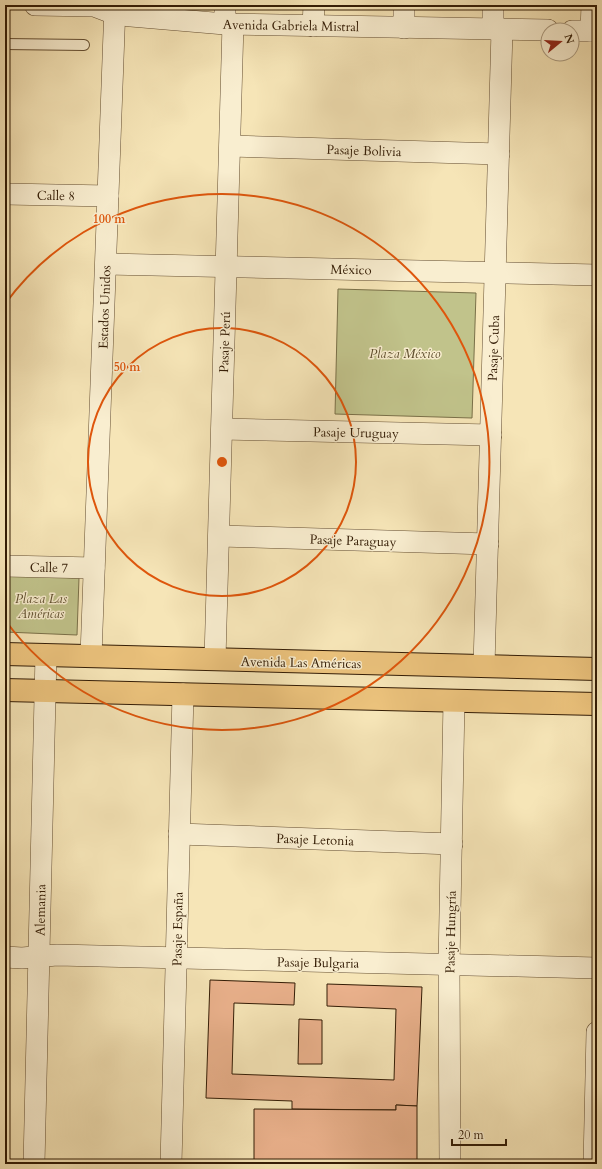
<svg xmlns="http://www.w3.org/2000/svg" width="602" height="1169" font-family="Cardo,serif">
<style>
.green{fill:#c1c38b;stroke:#7a7048}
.building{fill:#eab18c;stroke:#331c05}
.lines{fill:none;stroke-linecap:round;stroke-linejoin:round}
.service-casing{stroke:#644e32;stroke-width:12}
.minor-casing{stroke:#644e32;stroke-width:22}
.primary-casing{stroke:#331c05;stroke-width:24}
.service{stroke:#f9eed0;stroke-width:10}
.minor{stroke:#f9eed0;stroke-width:21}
.primary{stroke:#ebc27c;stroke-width:22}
.ring{fill:none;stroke:#df560c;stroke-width:2}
.labels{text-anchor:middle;stroke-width:3;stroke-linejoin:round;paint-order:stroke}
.street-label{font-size:13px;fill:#331c05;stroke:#f9eed0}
.park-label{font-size:13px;font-style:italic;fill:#5e4e2d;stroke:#f9eed0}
.centre{fill:#df560c;stroke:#f9eed0;stroke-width:2}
.ring-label{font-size:12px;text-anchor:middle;font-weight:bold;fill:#df560c;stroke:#f9eed0;stroke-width:3;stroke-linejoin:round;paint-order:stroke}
</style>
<rect width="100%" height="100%" fill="#f6e5b7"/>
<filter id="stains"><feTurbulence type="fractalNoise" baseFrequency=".005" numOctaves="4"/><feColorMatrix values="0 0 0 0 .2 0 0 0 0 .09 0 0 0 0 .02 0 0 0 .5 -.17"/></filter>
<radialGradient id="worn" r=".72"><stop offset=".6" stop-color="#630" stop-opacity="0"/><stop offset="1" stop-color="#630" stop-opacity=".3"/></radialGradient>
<g class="green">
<path d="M 338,289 L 476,293 L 472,418 L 335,414 Z"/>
<path d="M 5,575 L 79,578 L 77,635 L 5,632 Z"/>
</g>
<g class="building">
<path d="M 210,980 L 295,983 L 294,1005 L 234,1003 L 232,1074 L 394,1080 L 396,1009 L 327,1006 L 327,984 L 422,987 L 417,1106 L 396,1105 L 396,1110 L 292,1109 L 292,1101 L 206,1098 Z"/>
<path d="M 299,1019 L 322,1020 L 322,1064 L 298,1064 Z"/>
<path d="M 396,1105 L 417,1106 L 417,1164 L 254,1164 L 254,1109 L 396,1110 Z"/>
</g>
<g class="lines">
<defs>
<path id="service" d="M 5,44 L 84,45"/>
<g id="minor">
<path d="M 35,5 L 94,6 L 115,14 L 131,16 L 225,24 L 548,30"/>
<path d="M 225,24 L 225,5"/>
<path d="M 313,26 L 314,5"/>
<path d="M 404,28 L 404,5"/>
<path d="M 493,29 L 493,5"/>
<path d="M 572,31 L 597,31"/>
<path d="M 591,31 L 592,5"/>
<path d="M 230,146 L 499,154"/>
<path d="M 5,194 L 108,196"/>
<path d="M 106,264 L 597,275"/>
<path d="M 222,429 L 491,435"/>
<path d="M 219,536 L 488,544"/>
<path d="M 5,566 L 94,568"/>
<path d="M 91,656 L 115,5"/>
<path d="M 215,659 L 233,24"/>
<path d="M 484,666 L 502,30"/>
<path d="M 179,834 L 452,844"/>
<path d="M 5,957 L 22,958 L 57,955 L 597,968"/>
<path d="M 34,1164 L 46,655"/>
<path d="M 171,1164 L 183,694"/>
<path d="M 450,1164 L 449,965 L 454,701"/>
<path d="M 594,1164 L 597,1032"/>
</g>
<g id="primary">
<path d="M 5,654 L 597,669"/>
<path d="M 5,690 L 597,704"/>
</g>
</defs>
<use href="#service" class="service-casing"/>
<use href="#minor" class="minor-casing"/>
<use href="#primary" class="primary-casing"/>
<use href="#service" class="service"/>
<use href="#minor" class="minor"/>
<use href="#primary" class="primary"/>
</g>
<g class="ring">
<circle cx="222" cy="462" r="134"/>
<path d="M5 304A268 268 0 1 1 5 620"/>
</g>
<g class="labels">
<g class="street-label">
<text transform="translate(291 25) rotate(1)" y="5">Avenida Gabriela Mistral</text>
<text transform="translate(364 150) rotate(2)" y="5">Pasaje Bolivia</text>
<text transform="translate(56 195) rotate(1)" y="5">Calle 8</text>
<text transform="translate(351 269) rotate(1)" y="5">México</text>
<text transform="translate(104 307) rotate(-88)" y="5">Estados Unidos</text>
<text transform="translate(224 342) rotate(-88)" y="5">Pasaje Perú</text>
<text transform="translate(493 348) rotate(-88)" y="5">Pasaje Cuba</text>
<text transform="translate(356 432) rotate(1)" y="5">Pasaje Uruguay</text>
<text transform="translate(353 540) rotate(2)" y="5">Pasaje Paraguay</text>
<text transform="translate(49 567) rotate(1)" y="5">Calle 7</text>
<text transform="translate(301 662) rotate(1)" y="5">Avenida Las Américas</text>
<text transform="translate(315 839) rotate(2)" y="5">Pasaje Letonia</text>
<text transform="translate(40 910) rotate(-89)" y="5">Alemania</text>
<text transform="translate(177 929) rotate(-89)" y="5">Pasaje España</text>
<text transform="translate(450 932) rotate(-89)" y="5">Pasaje Hungría</text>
<text transform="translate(318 962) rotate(1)" y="5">Pasaje Bulgaria</text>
</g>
<g class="park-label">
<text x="405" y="358">Plaza México</text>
<text x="41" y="603">Plaza Las<tspan x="41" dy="15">Américas</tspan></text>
</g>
</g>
<circle cx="222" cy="462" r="6" class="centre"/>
<g class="ring-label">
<text x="109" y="223">100 m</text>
<text x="127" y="371">50 m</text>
</g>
<rect width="602" height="1169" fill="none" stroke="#f6e5b7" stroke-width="20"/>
<rect x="6" y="6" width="590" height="1157" fill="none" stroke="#331c05" stroke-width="2"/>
<rect x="10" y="10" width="582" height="1149" fill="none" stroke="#331c05"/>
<g transform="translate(560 42) rotate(72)"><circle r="19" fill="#f9eed0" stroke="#aa9a7f"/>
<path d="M0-3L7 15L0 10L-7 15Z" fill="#8f2418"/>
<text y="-6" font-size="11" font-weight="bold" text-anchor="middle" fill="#331c05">N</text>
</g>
<path d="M452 1139v6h54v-6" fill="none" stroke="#331c05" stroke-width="2"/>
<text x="458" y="1139" font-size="12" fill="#331c05" stroke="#f9eed0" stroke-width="3" paint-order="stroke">20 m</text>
<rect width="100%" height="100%" filter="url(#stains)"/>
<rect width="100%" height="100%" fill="url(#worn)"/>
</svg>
